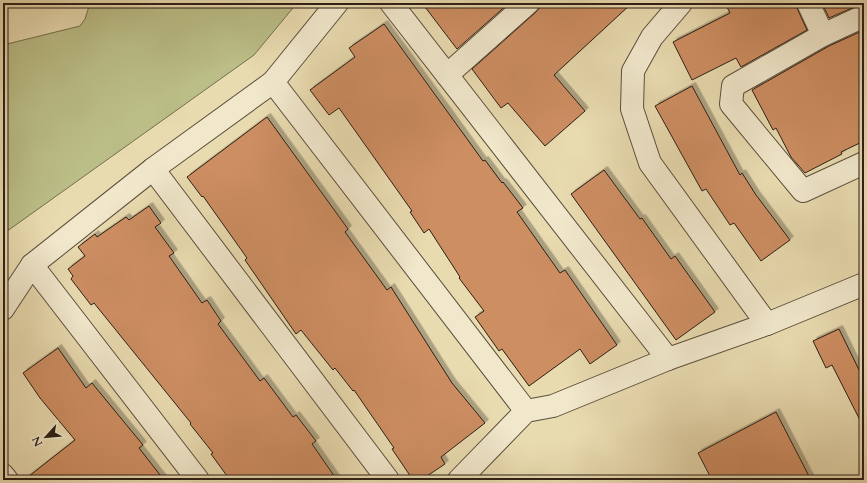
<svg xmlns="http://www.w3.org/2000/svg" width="867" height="483" font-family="Cardo,serif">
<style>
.green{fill:#bbbe87;stroke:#746e4e}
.building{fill:#cd8e62;stroke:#2c1f16;filter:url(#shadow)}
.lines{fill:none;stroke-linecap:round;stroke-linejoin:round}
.minor-casing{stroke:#5b4e3c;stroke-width:24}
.minor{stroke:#f1e8cc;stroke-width:22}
</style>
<defs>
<filter id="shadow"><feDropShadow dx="3.5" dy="-3.5" stdDeviation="0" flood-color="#0004"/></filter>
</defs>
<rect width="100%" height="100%" fill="#e9dbb0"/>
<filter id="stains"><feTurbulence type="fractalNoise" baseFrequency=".005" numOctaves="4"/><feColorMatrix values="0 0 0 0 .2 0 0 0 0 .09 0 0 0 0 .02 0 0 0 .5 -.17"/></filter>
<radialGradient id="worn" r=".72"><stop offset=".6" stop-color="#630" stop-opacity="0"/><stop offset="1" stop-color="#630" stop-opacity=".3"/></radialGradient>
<path class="green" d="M 90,3 L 297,3 L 254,55 L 3,234 L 3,45 L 80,26 L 85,19 Z"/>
<g class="building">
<path d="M 422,3 L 509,3 L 457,49 Z"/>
<path d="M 540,3 L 632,3 L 554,75 L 585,111 L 545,146 L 508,103 L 501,108 L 472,69 L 536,12 L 540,7 Z"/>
<path d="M 725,3 L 796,3 L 797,8 L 807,30 L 741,67 L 736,58 L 692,80 L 673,42 L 730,13 Z"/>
<path d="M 822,3 L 864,3 L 864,4 L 859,5 L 829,18 Z"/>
<path d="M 384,24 L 483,161 L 485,160 L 502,183 L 503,182 L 523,208 L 517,212 L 560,273 L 565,270 L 617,345 L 590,364 L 580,349 L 529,386 L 502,349 L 499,351 L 475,317 L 484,311 L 459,278 L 460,277 L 429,229 L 424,233 L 410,212 L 412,211 L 339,108 L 329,115 L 310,90 L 355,57 L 349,48 Z"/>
<path d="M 864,30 L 864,141 L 841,152 L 842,154 L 805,173 L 791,157 L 776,128 L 773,130 L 752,90 L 829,46 Z"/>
<path d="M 692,86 L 740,175 L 742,173 L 756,195 L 790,240 L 761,261 L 734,223 L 730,225 L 706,189 L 702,191 L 655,106 Z"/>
<path d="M 267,117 L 348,229 L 345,232 L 387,290 L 391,287 L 452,383 L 485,423 L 441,457 L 445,464 L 421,480 L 413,480 L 392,449 L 394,448 L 354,390 L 353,391 L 335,368 L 333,370 L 301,330 L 296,334 L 245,260 L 247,258 L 203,196 L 202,197 L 187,177 Z"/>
<path d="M 604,170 L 640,219 L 642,218 L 671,259 L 675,256 L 715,312 L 676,340 L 571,194 Z"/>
<path d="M 149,206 L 161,223 L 155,227 L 174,253 L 169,256 L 202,303 L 207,300 L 221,321 L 218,324 L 260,381 L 264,378 L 293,417 L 296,415 L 316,441 L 312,444 L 337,480 L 230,480 L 211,454 L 213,453 L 190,424 L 191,423 L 94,303 L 91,305 L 71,279 L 73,276 L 68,269 L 85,256 L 78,247 L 95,234 L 97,237 L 126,217 L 129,220 Z"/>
<path d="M 839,329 L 864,380 L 864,428 L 832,365 L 826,368 L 813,341 Z"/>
<path d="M 58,348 L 86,388 L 92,383 L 143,445 L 139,448 L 164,480 L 24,480 L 75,440 L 40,398 L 23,373 Z"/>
<path d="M 776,412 L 811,480 L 712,480 L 698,453 Z"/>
</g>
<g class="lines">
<defs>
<g id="minor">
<path d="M 391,3 L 668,359"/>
<path d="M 681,3 L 652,37 L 633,71 L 632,109 L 650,163 L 767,324"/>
<path d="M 808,3 L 823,35"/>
<path d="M 864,16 L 823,35 L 733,86 L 731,104 L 803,191 L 864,163"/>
<path d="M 447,75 L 528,3"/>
<path d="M 273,82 L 526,411"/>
<path d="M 153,169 L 388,480"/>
<path d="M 32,265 L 198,480"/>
<path d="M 3,309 L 32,265 L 153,169 L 273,82 L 337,3"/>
<path d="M 3,475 L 7,480"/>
<path d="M 459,480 L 526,411 L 553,406 L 668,359 L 767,324 L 864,284"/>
</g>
</defs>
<use href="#minor" class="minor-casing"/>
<use href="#minor" class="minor"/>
</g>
<rect width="867" height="483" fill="none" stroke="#e9dbb0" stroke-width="16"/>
<rect x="4" y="4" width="859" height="475" fill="none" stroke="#2c1f16" stroke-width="2"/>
<rect x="8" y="8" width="851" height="467" fill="none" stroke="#2c1f16"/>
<g transform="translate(46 437) rotate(243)" stroke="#f1e8cc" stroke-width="3" paint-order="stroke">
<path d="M0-3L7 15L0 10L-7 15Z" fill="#2c1f16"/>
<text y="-6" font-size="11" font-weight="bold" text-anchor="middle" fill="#2c1f16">N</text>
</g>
<rect width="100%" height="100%" filter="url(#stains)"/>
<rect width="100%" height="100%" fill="url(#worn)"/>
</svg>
